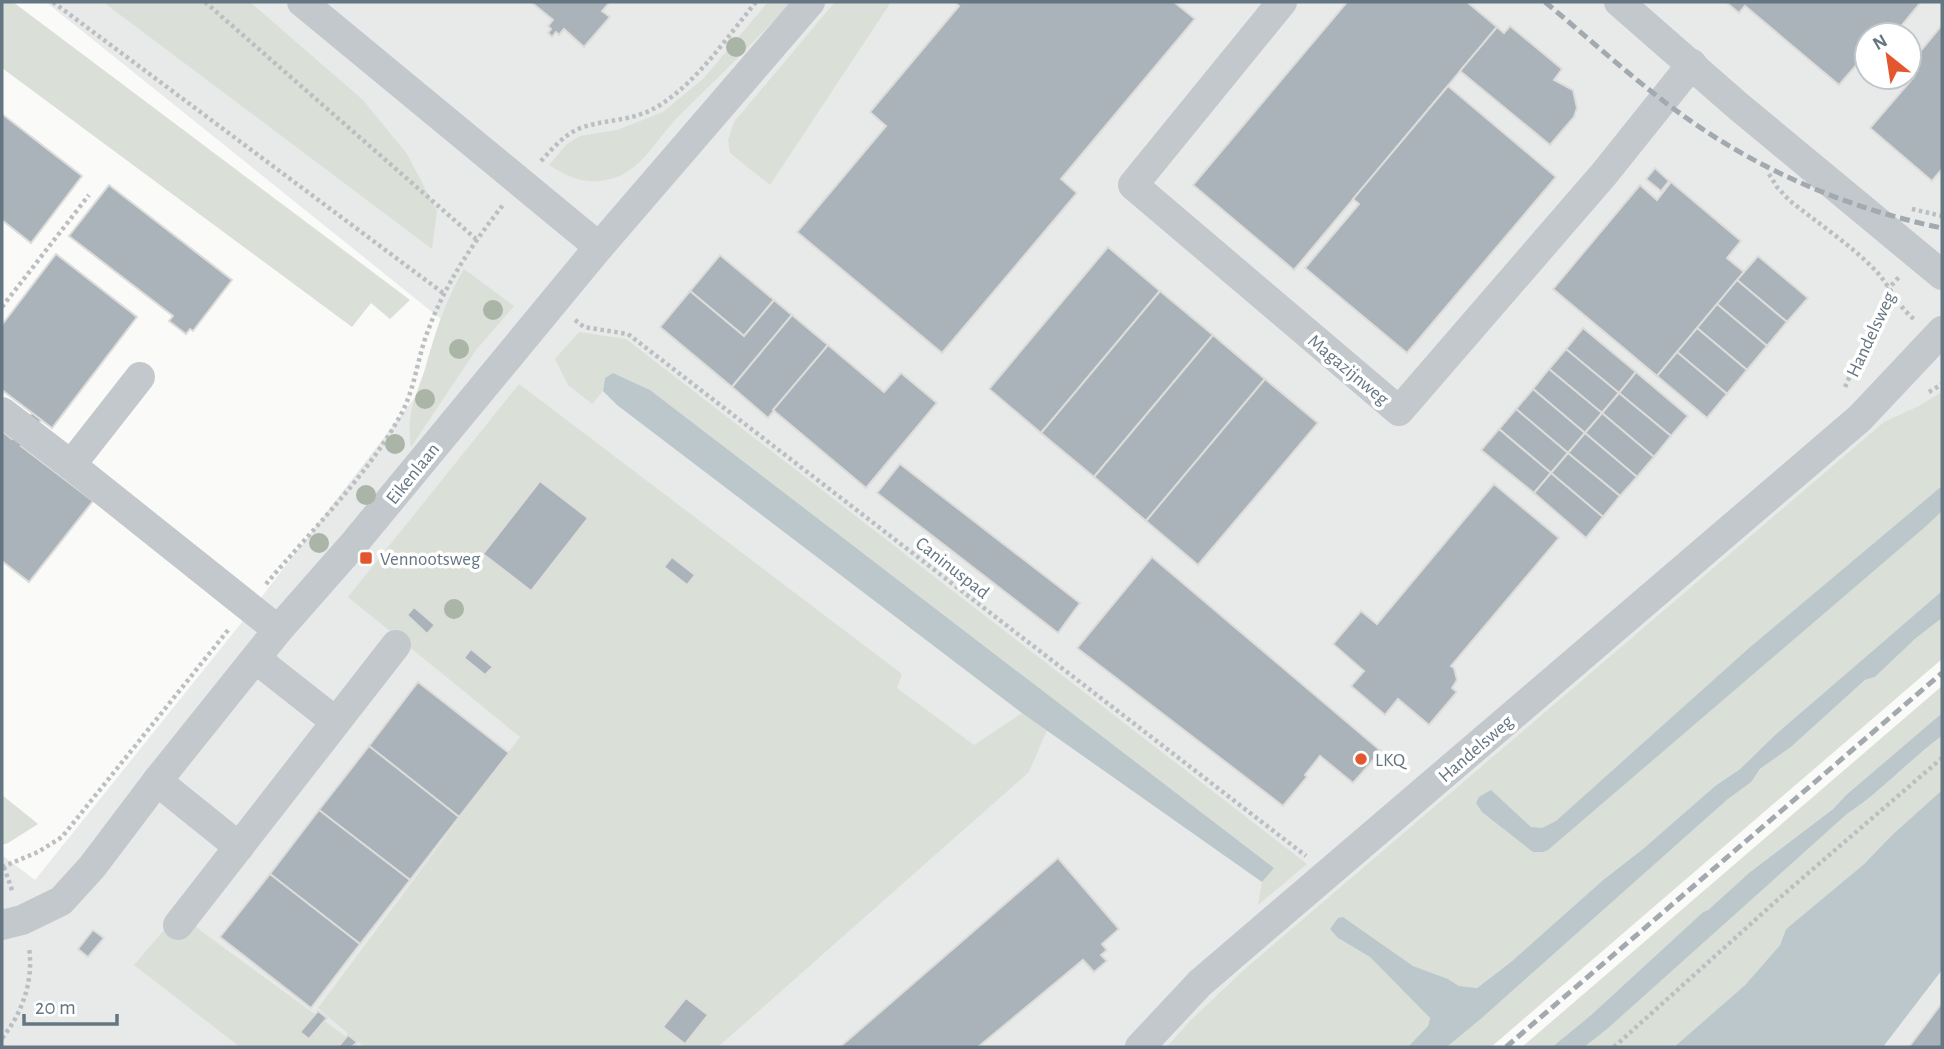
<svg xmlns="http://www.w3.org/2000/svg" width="1944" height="1049" font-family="'Alegreya Sans',sans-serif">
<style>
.built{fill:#e8e9e9;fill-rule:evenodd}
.green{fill:#dadfd7}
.water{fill:#bbc7cb}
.building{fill:#aab3b9;stroke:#dcdcda;stroke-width:2}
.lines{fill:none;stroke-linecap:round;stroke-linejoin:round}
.path{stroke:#bbbfc2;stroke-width:4.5;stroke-dasharray:3.5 3.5;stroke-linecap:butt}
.minor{stroke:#c3c8cc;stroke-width:30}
.rail{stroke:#a2aab0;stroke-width:5;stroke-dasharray:10 5;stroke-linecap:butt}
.tree{fill:#aab4a7}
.poi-dot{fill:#e4572e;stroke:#fff;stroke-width:2.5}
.labels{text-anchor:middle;stroke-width:7;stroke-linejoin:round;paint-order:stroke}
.street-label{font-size:19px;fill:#657683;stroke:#fff}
.poi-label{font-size:19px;fill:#657683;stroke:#fff;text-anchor:start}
</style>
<rect width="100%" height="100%" fill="#fafaf8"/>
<g class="built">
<path d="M 46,2 L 1942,2 L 1942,591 L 1472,989 L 1408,1047 L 2,1047 L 2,855 L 35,880 L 250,612 L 462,336 ZM 1867,35 L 1909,35 L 1909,77 L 1867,77 Z"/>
<path d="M 1942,970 L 1942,1047 L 1883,1047 Z"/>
</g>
<g class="green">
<path d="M 2,2 L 13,2 L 410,300 L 390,319 L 371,303 L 352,327 L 2,68 Z"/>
<path d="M 103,2 L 250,2 L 363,100 L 407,154 L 437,211 L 432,249 Z"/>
<path d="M 768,2 L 791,2 C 754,43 714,81 675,120 C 658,138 643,166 619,176 C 591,187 573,180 549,165 L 567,144 L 580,136 L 617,130 L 663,112 L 704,78 Z"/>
<path d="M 835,2 L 891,2 L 770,185 L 730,153 L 728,140 L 734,122 Z"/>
<path d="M 464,269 L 514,306 L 476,350 L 411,447 C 406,414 415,399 425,369 C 436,331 444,303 464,269 Z"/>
<path d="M 579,332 L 626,339 L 1307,864 L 1258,905 L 1262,882 L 1274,868 L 650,390 L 613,373 L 605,378 L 603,391 L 592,404 L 568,385 L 555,359 Z"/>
<path d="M 519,384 L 902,674 L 897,688 L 974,745 L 1022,713 L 1047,730 L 1029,772 L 718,1047 L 364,1047 L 318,1008 L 520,737 L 348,597 Z"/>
<path d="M 1942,392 L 1942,591 L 1777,733 L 1740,769 L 1715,786 L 1644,848 L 1603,880 L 1512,961 L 1477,988 L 1459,986 L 1448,979 L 1413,966 L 1343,917 L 1338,938 L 1370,957 L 1430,1018 L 1428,1026 L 1408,1047 L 1167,1047 L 1189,1022 L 1245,969 L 1884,422 L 1919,406 Z"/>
<path d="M 1942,618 L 1942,659 L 1491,1047 L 1447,1047 L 1482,1018 L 1728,799 L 1750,782 L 1760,769 L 1791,747 L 1865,680 L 1875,677 L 1915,639 Z"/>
<path d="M 1942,686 L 1942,713 L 1846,795 L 1833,809 L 1750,872 L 1708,910 L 1703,912 L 1591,1015 L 1552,1047 L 1522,1047 Z"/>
<path d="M 1942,736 L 1942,790 L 1892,835 L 1864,864 L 1786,929 L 1780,945 L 1745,985 L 1674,1047 L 1584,1047 L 1847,814 C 1881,792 1909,760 1942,736 Z"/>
<path d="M 2,795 L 38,824 L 8,843 L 2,845 Z"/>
<path d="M 187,919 L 205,934 L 360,1047 L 240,1047 L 134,965 L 164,930 Z"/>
</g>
<g class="water">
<path d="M 613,373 L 650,390 L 1274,868 L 1262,882 L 1022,713 L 617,405 L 603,391 L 605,378 Z"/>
<path d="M 1942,486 L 1942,511 L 1925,527 L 1548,850 L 1543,852 L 1533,852 L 1482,812 L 1476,803 L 1479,797 L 1491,790 L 1531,827 L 1542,828 L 1556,821 L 1748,649 Z"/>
<path d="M 1942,591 L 1942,618 L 1915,639 L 1875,677 L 1865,680 L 1791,747 L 1760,769 L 1751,782 L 1728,799 L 1482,1018 L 1447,1047 L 1408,1047 L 1428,1026 L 1430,1018 L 1370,957 L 1338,938 L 1330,929 L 1338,918 L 1343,917 L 1413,966 L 1448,979 L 1459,986 L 1477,988 L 1512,961 L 1603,880 L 1644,848 L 1715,786 L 1740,769 L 1777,733 Z"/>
<path d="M 1942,713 L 1942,736 C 1909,760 1881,792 1847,814 L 1607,1029 L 1584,1047 L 1552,1047 L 1591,1015 L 1703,912 L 1708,910 L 1750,872 L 1833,809 L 1846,795 Z"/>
<path d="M 1942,790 L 1942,970 L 1883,1047 L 1674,1047 L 1745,985 L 1780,945 L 1786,929 L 1864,864 L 1892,835 Z"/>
</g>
<g class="building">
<path d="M 531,2 L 610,2 L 602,11 L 610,17 L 584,47 L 564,29 L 559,35 L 556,32 L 552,37 L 548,33 L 551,29 L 548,26 L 553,20 Z"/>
<path d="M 955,2 L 1174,2 L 1195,19 L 1061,179 L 1077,193 L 942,353 L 797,232 L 886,126 L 870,112 L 959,6 Z"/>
<path d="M 1347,2 L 1467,2 L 1497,27 L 1294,270 L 1193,185 Z"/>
<path d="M 1726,2 L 1921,2 L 1894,35 L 1867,35 L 1867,56 L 1865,55 L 1839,85 L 1745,6 L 1739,13 Z"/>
<path d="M 1942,25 L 1942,169 L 1932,181 L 1870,128 L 1914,77 L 1909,73 L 1909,65 Z"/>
<path d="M 1510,26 L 1562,69 L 1554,80 L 1573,90 L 1577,108 L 1574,117 L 1550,145 L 1460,71 L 1497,27 L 1504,33 Z"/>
<path d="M 1448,86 L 1556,177 L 1407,353 L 1305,268 L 1359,204 L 1353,199 Z"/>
<path d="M 2,114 L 82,176 L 31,243 L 2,220 Z"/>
<path d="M 1655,168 L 1669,181 L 1661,191 L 1646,179 Z"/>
<path d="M 1671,182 L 1741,241 L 1727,258 L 1744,272 L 1657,376 L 1553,289 L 1640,185 L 1657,200 Z"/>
<path d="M 109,185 L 232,280 L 193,331 L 190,329 L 186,334 L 169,321 L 173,316 L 69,236 Z"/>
<path d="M 1108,247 L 1160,291 L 1041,433 L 989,389 Z"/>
<path d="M 56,254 L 137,317 L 52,428 L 2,390 L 2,325 Z"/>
<path d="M 720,255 L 774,300 L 744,336 L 690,291 Z"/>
<path d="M 1758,256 L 1808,298 L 1787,322 L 1737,280 Z"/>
<path d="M 1737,280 L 1787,322 L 1767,346 L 1717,304 Z"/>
<path d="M 690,291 L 744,336 L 774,300 L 792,315 L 732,387 L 660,327 Z"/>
<path d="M 1160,291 L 1213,335 L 1094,477 L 1041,433 Z"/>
<path d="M 1717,304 L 1767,346 L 1747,370 L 1697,328 Z"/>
<path d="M 792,315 L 828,345 L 768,418 L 732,387 Z"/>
<path d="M 1583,328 L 1636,372 L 1619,393 L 1566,349 Z"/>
<path d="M 1697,328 L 1747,370 L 1727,394 L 1677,352 Z"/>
<path d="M 1213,335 L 1265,379 L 1146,521 L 1094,477 Z"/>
<path d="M 828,345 L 884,392 L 901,373 L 937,403 L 866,488 L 773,410 Z"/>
<path d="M 1566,349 L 1619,393 L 1602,413 L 1549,369 Z"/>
<path d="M 1677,352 L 1727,394 L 1707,418 L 1657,376 Z"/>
<path d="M 1549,369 L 1602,413 L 1585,433 L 1533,389 Z"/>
<path d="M 1636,372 L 1688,416 L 1671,436 L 1619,393 Z"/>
<path d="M 1265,379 L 1318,423 L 1198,565 L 1146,521 Z"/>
<path d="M 1533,389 L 1585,433 L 1568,453 L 1516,409 Z"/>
<path d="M 1619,393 L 1671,436 L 1654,457 L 1602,413 Z"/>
<path d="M 1516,409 L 1568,453 L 1551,473 L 1499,429 Z"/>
<path d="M 32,413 L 41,420 L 21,446 L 93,501 L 29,582 L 2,561 L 2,431 L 12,439 Z"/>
<path d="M 1602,413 L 1654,457 L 1637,477 L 1585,433 Z"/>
<path d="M 1499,429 L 1551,473 L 1534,493 L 1481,450 Z"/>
<path d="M 1585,433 L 1637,477 L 1620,496 L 1568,453 Z"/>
<path d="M 1568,453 L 1620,496 L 1603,517 L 1551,473 Z"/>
<path d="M 900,464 L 1080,603 L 1058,633 L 877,493 Z"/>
<path d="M 1551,473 L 1603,517 L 1586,538 L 1534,493 Z"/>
<path d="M 540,481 L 588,518 L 531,591 L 483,554 Z"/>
<path d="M 1494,484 L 1559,538 L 1451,666 L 1454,668 L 1457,680 L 1452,688 L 1457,692 L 1429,725 L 1398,699 L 1385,715 L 1351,686 L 1364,671 L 1333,644 L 1361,611 L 1377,624 Z"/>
<path d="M 672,557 L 695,575 L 687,585 L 664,567 Z"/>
<path d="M 1152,557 L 1381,751 L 1353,783 L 1320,756 L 1305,775 L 1307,777 L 1283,806 L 1077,648 Z"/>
<path d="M 414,607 L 435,625 L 427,634 L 407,615 Z"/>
<path d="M 471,649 L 493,667 L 485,675 L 464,658 Z"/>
<path d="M 418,682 L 509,753 L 459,817 L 369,746 Z"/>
<path d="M 369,746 L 459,817 L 410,880 L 319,810 Z"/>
<path d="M 319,810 L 410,880 L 360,944 L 270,874 Z"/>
<path d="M 1058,858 L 1119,929 L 1102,944 L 1107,950 L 1101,955 L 1107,961 L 1094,972 L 1083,960 L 978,1047 L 840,1047 Z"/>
<path d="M 270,874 L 360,944 L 311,1008 L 220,937 Z"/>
<path d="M 93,930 L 104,938 L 88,957 L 78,949 Z"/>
<path d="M 686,998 L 708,1015 L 685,1044 L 663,1027 Z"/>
<path d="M 1942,1003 L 1942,1047 L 1909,1047 Z"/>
<path d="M 318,1011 L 327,1018 L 309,1039 L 300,1032 Z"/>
<path d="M 348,1035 L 357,1042 L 352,1047 L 338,1047 Z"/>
</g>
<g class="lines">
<g class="path">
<path d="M 53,2 L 443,293"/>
<path d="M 205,2 L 476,239"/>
<path d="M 541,161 C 552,149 563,136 578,129 C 605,118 632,123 660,105 C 699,80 727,37 756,2"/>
<path d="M 1769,174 L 1777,187 L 1789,200 C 1815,221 1852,246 1874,269 C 1891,286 1895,304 1915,320"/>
<path d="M 1912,209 L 1942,216"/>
<path d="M 2,307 L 89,195"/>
<path d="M 575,320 L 584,327 L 628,334 L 1306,856"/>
<path d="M 1845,387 L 1889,288 L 1900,276"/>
<path d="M 1929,392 L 1942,384"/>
<path d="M 266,584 C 310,532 366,477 399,418 C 413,394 416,368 424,342 C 441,290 470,247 503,205"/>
<path d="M 2,867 L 38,852 L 62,837 L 229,629"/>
<path d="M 4,867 L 13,893"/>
<path d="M 2,1038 C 22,1014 34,980 29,948"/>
<path d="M 1614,1047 L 1784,894 L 1942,758"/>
</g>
<g class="minor">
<path d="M 302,2 L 599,247"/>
<path d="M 1282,2 L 1133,185 L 1399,411 L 1604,174 L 1692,64"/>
<path d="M 1619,2 L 1738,106 L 1942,275"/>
<path d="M 140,377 L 71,465 L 278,630"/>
<path d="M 2,412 L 71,465"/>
<path d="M 256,659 L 336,722"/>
<path d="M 157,781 L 239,847"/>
<path d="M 2,925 L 22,920 L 61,901 L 92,867 L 157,781 L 278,630 L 352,546 L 599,247 L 810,2"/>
<path d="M 178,925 L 396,645"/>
<path d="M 1140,1047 L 1200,983 L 1860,418 L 1942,331"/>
</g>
<g class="rail">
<path d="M 1545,2 C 1591,40 1636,82 1685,117 C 1762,172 1850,209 1942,228"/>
<path d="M 1506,1047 L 1942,673"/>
</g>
</g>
<g class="tree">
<circle cx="736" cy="47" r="10"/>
<circle cx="493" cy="310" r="10"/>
<circle cx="459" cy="349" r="10"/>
<circle cx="425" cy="399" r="10"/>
<circle cx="395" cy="444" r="10"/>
<circle cx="366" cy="495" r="10"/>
<circle cx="319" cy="543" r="10"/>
<circle cx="454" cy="609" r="10"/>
</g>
<g class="poi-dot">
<rect x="359" y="551" width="14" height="14" rx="3.5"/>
<circle cx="1361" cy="759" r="7"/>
</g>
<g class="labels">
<g class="street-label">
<text transform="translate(1870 334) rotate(-65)" y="7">Handelsweg</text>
<text transform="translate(1349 369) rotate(40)" y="7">Magazijnweg</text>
<text transform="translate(412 473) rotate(-51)" y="7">Eikenlaan</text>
<text transform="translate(953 567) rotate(38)" y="7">Caninuspad</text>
<text transform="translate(1475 748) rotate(-41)" y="7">Handelsweg</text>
</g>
<g class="poi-label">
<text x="380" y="565">Vennootsweg</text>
<text x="1375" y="766">LKQ</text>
</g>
</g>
<rect width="1944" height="1049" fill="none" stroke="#657683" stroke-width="7"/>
<g transform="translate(1888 56) rotate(330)"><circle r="33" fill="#ffffff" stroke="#c1c8cd" stroke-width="2"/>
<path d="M0-5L12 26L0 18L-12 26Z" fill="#e4572e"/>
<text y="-10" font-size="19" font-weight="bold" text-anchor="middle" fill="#657683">N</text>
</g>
<path d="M24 1014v10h93v-10" fill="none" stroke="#657683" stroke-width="3.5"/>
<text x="35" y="1014" font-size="21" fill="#657683" stroke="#ffffff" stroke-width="5" paint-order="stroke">20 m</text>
</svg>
